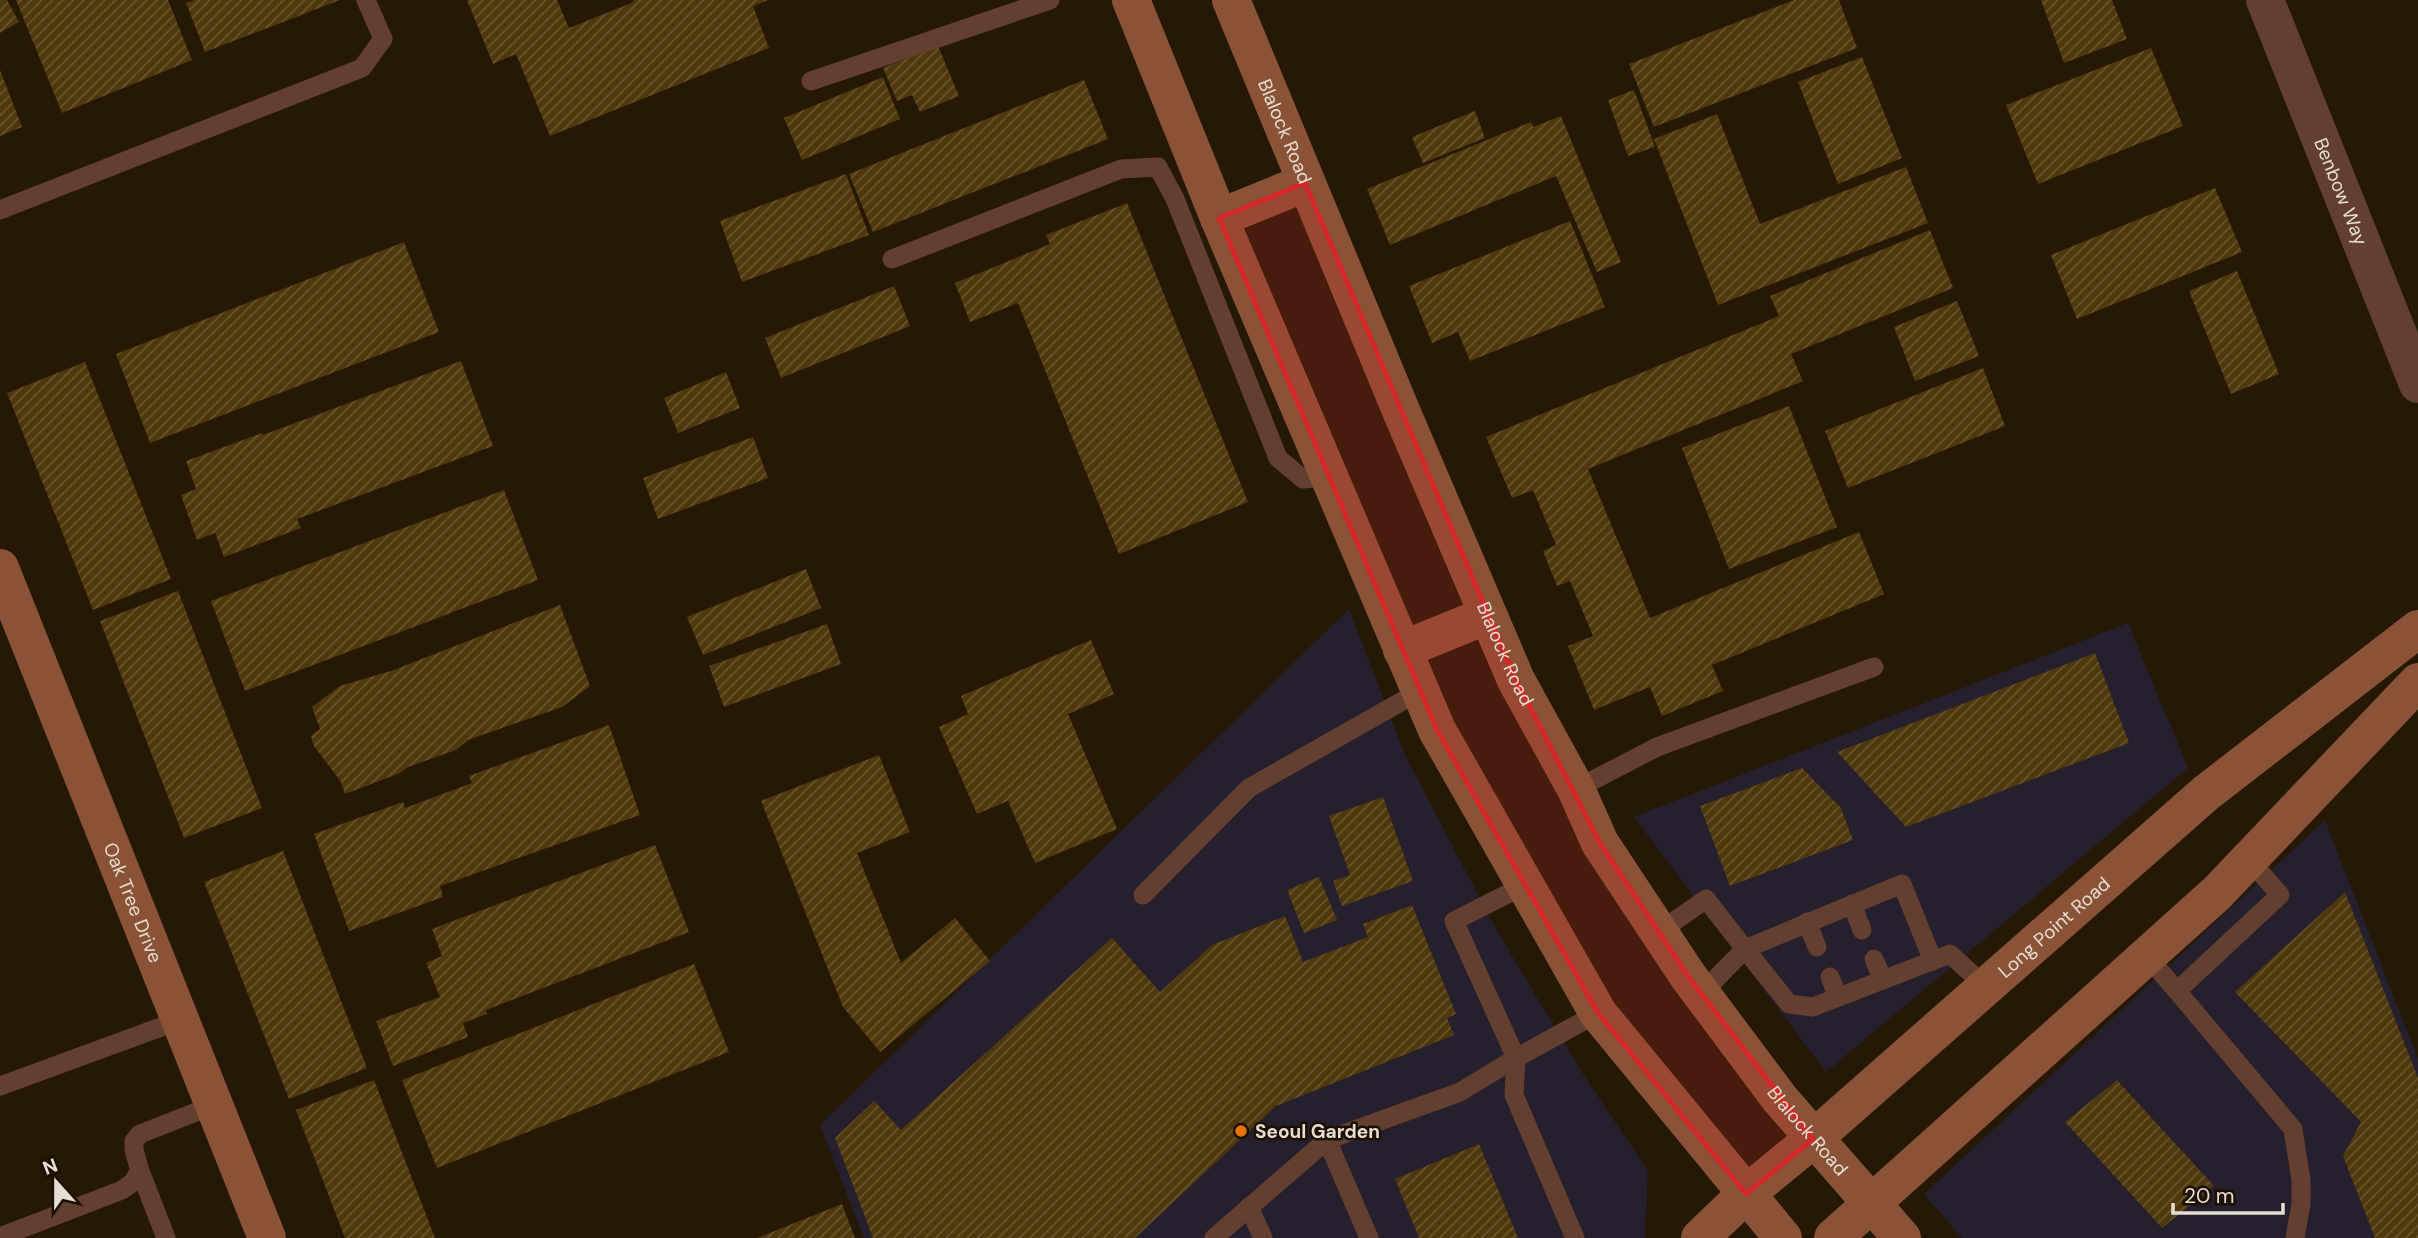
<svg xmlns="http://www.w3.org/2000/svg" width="2418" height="1238" font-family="'DM Sans',sans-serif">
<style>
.commercial{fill:#261f2e}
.building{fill:url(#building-hatch)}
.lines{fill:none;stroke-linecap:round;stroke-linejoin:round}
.lane{stroke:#623f2e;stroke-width:19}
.street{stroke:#623f2e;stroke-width:38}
.secondary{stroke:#8a5236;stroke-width:38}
.marked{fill:#d62828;fill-opacity:0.2;stroke:#d62828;stroke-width:5;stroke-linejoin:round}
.food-dot{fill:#e8710a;stroke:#1b1000;stroke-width:2.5}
.labels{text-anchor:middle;stroke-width:5;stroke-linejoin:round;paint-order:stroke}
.street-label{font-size:19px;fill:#e6ded2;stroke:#1b1000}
.poi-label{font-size:19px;font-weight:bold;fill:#e6ded2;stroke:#1b1000;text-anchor:start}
</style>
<defs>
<pattern id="building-hatch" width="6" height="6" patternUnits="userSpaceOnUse" patternTransform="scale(1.75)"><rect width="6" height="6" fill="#4f380c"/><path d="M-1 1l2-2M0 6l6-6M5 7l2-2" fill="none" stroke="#68542e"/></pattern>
</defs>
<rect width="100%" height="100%" fill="#251906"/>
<g class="commercial">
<path d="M 1349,609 L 1405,755 L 1497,931 L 1583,1074 L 1648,1171 L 1645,1238 L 864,1238 L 820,1125 Z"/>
<path d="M 2128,623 L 2188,768 L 1826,1072 L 1634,817 Z"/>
<path d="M 2325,820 L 2418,1059 L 2418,1238 L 1962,1238 L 1924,1194 Z"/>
</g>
<g class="building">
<path d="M 0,0 L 7,0 L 19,22 L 0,33 Z"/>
<path d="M 16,0 L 168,0 L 192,60 L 62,113 Z"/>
<path d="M 195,0 L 340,0 L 205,52 L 186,3 Z"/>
<path d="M 467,0 L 557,0 L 569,28 L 634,2 L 633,0 L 768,0 L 753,6 L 769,48 L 550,136 L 516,54 L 493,64 Z"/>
<path d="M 1794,0 L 1839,0 L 1857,48 L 1654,127 L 1629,64 Z"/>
<path d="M 2041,0 L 2112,0 L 2127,39 L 2064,63 Z"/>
<path d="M 938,46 L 959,96 L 920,112 L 912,95 L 897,101 L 883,68 Z"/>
<path d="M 2151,48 L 2183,126 L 2038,184 L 2006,105 Z"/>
<path d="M 1862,57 L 1902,158 L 1838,184 L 1798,82 Z"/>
<path d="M 0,70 L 22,127 L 0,136 Z"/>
<path d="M 883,77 L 900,119 L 802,160 L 784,118 Z"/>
<path d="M 1084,80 L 1108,139 L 873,232 L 849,174 Z"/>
<path d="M 1634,90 L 1655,147 L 1628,156 L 1608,100 Z"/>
<path d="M 1475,111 L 1485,138 L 1423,163 L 1412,137 Z"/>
<path d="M 1717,114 L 1760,224 L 1906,167 L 1928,223 L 1718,305 L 1654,139 Z"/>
<path d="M 1561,116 L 1621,262 L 1597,272 L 1556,176 L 1390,245 L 1367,189 L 1531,122 L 1533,127 Z"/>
<path d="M 846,174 L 869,235 L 742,282 L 720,221 Z"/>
<path d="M 2215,188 L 2242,252 L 2077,319 L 2051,255 Z"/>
<path d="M 1127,203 L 1248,502 L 1119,554 L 1018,303 L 970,322 L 955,283 L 1050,244 L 1046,235 Z"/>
<path d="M 1570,221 L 1605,307 L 1470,361 L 1458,332 L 1432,343 L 1409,286 Z"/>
<path d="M 1930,230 L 1953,288 L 1791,354 L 1803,381 L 1588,469 L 1650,618 L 1859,532 L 1884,594 L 1712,665 L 1723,691 L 1662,716 L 1650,687 L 1594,710 L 1568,646 L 1593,636 L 1570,581 L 1557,586 L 1543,551 L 1556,545 L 1533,490 L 1512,498 L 1486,437 L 1779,316 L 1770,296 Z"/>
<path d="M 404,242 L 439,332 L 150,443 L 116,354 Z"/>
<path d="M 2237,271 L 2279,374 L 2231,394 L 2189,291 Z"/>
<path d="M 894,286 L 910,326 L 781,378 L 765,338 Z"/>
<path d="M 1957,301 L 1979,356 L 1915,381 L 1894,327 Z"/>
<path d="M 461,361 L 493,446 L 297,519 L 301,528 L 224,557 L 215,533 L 197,540 L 181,495 L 196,489 L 186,461 L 262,433 L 263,435 Z"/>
<path d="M 85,362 L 171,579 L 93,610 L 7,393 Z"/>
<path d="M 1983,368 L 2005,426 L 1848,488 L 1825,431 Z"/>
<path d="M 726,372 L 740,408 L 678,433 L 664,398 Z"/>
<path d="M 1789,406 L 1837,527 L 1729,569 L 1682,448 Z"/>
<path d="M 753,437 L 768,478 L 658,519 L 643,478 Z"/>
<path d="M 504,490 L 538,580 L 245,691 L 211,601 Z"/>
<path d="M 806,569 L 821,608 L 703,655 L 687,617 Z"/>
<path d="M 178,591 L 262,808 L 184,838 L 100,621 Z"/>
<path d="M 560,605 L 590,686 L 562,707 L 468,740 L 456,750 L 408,767 L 400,773 L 345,794 L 341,782 L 314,746 L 311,736 L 320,729 L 312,707 L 340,686 L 391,671 Z"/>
<path d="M 827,624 L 841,664 L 724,707 L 709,666 Z"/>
<path d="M 1091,640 L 1114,694 L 1068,714 L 1117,829 L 1035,863 L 1008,801 L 977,814 L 939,727 L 968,714 L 961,696 Z"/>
<path d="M 2095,653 L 2129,743 L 1906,827 L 1837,752 Z"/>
<path d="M 609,725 L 640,815 L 440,886 L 443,897 L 349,931 L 314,834 L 403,802 L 405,808 L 472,783 L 469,776 Z"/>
<path d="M 879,755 L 910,832 L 857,853 L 901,963 L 955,918 L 990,961 L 880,1052 L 843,1007 L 761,801 Z"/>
<path d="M 1802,768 L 1841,808 L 1853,840 L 1730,886 L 1700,806 Z"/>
<path d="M 1383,797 L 1413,881 L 1342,906 L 1333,881 L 1350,875 L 1329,816 Z"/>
<path d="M 655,845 L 689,932 L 486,1010 L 487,1014 L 463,1023 L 468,1037 L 393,1066 L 376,1021 L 440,997 L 426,963 L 442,956 L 432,929 Z"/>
<path d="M 283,851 L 367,1068 L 289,1099 L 204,882 Z"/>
<path d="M 1319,877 L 1337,920 L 1304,933 L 1287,890 Z"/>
<path d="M 2345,892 L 2418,1078 L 2418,1238 L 2375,1238 L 2343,1156 L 2361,1122 L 2235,992 Z"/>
<path d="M 1412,905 L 1456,1014 L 1447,1018 L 1454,1035 L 1276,1106 L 1135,1238 L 873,1238 L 835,1138 L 874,1101 L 901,1130 L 1112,938 L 1160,992 L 1212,945 L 1285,916 L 1303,962 L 1368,937 L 1363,924 Z"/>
<path d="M 694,964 L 729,1052 L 437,1168 L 402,1080 Z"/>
<path d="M 374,1080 L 435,1238 L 345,1238 L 296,1110 Z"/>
<path d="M 2117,1080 L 2214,1186 L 2162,1228 L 2065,1122 Z"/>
<path d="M 1479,1144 L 1518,1238 L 1419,1238 L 1395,1179 Z"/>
<path d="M 842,1204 L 855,1238 L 757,1238 Z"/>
</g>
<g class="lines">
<g class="lane">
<path d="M 811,81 L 1050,0"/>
<path d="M 0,210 L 362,68 L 383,39 L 366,0"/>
<path d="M 892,259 L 1121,169 L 1158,167 L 1175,199 L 1278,458 L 1303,479 L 1328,477"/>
<path d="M 1576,789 L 1657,747 L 1874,667"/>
<path d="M 1525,885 L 1454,921 L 1516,1058 L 1514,1095 L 1575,1238"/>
<path d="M 1143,895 L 1249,788 L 1420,691"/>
<path d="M 1852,904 L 1862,930"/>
<path d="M 1807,922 L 1817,947"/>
<path d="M 1659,932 L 1706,899 L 1745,949 L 1902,884 L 1933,961"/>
<path d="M 2147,956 L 2177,991 L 2280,895 L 2249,859"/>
<path d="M 1874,959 L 1883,980"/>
<path d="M 1830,977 L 1838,997"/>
<path d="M 2177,991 L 2293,1129 L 2301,1180 L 2301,1204 L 2295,1238"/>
<path d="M 1701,994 L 1745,949 L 1789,1004 L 1813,1007 L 1950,954 L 1986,987"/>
<path d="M 0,1086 L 180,1020"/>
<path d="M 1327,1140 L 1369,1238"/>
<path d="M 140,1171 L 166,1238"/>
<path d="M 1249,1207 L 1263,1238"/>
<path d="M 0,1237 L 122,1190 L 132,1183 L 140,1171 L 134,1150 L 134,1141 L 140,1134 L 214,1105"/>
<path d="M 1214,1238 L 1327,1140 L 1460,1092 L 1516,1058 L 1598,1013"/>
</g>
<path class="street" id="s1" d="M 2265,0 L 2418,384"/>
<g class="secondary">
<path d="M 1131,0 L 1219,218 L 1437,730 L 1598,1013 L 1783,1238"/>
<path id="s2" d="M 1231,0 L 1402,413 L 1516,680 L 1576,789 L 1600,843 L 1688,976 L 1780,1099 L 1902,1238"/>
<path d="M 1219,218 L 1305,183"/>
<path id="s3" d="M 0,568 L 267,1238"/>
<path d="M 1402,650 L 1488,615"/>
<path id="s4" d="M 1700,1238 L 1746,1194 L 1813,1139 L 2206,793 L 2418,629"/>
<path d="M 1833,1238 L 2217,893 L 2418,682"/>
</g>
</g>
<path class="marked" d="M 1305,183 L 1516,680 L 1600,843 L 1688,976 L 1813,1139 L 1746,1194 L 1598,1013 L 1437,730 L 1219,218 Z"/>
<circle class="food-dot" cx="1241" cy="1131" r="7"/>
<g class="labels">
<g class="street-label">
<text dy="7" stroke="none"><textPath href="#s2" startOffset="142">Blalock Road</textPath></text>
<text dy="7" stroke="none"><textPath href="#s1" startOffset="206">Benbow Way</textPath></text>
<text dy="7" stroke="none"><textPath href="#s2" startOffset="709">Blalock Road</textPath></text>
<text dy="7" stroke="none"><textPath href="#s3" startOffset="360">Oak Tree Drive</textPath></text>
<text dy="7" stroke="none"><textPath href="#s4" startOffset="471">Long Point Road</textPath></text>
<text dy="7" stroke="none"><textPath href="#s2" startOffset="1276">Blalock Road</textPath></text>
</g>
<g class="poi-label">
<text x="1255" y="1138">Seoul Garden</text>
</g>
</g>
<g transform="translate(56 1182) rotate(339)" stroke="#1b1000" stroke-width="5" paint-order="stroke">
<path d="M0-5L12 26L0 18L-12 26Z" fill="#e6ded2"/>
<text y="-10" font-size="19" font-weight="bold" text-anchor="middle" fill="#e6ded2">N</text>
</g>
<path d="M2173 1203v10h110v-10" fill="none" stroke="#e6ded2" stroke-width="3.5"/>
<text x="2184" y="1203" font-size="21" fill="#e6ded2" stroke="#1b1000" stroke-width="5" paint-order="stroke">20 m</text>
</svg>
